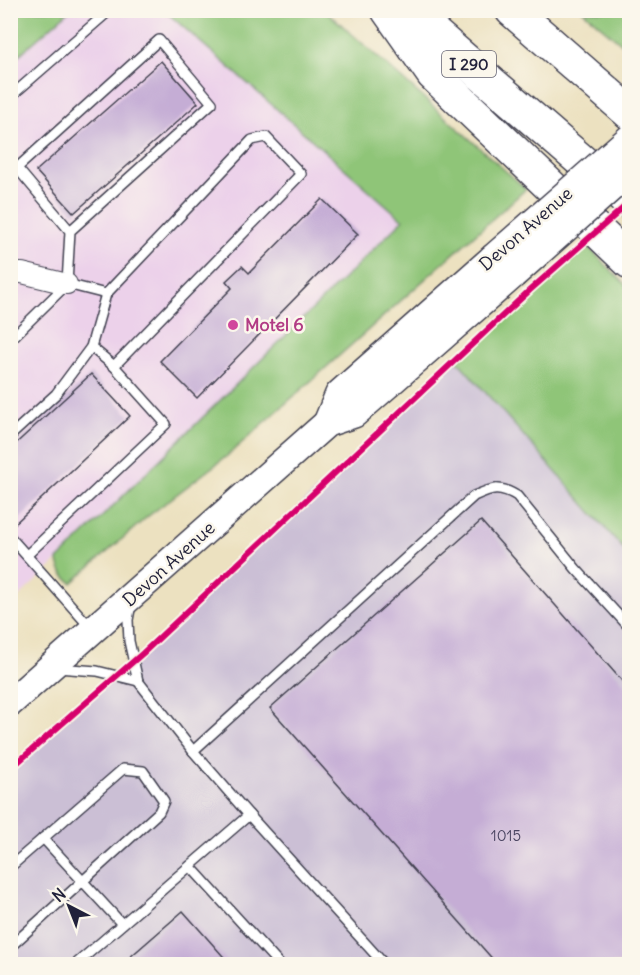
<svg xmlns="http://www.w3.org/2000/svg" width="640" height="975" font-family="Delius,sans-serif">
<style>
.built{fill:#ecd1ea}
.industrial{fill:#cbbfd5}
.green{fill:#8fc578;stroke:#58745a;stroke-width:1.5}
.building{fill:#c5add5}
.lines{fill:none;stroke-linecap:round;stroke-linejoin:round}
.lane-casing{stroke:#403f4f;stroke-width:12}
.street-casing{stroke:#403f4f;stroke-width:22}
.secondary-casing{stroke:#403f4f;stroke-width:30}
.highway-casing{stroke:#403f4f;stroke-width:36}
.lane{stroke:#fff;stroke-width:9}
.street{stroke:#fff;stroke-width:20}
.secondary{stroke:#fff;stroke-width:27}
.highway{stroke:#fff;stroke-width:33}
.secondary-bridge-casing{stroke:#403f4f;stroke-width:30;stroke-linecap:butt}
.secondary-bridge{stroke:#fff;stroke-width:27}
.cycleway-casing{stroke:#fbf7ec;stroke-width:10}
.cycleway{stroke:#d6006c;stroke-width:6}
.hotel-dot{fill:#d1479c;stroke:#fbf7ec;stroke-width:2}
.labels{text-anchor:middle;stroke-width:5;stroke-linejoin:round;paint-order:stroke}
.number-label{font-size:15px;fill:#4b4562}
.shield{fill:#fbf7ec;stroke:#636270;stroke-width:1.5}
.shield-label{font-size:16px;font-weight:bold;fill:#22223b}
.street-label{font-size:18px;fill:#22223b;stroke:#fbf7ec}
.hotel-label{font-size:18px;font-weight:bold;fill:#b23c85;stroke:#fbf7ec;text-anchor:start}
</style>
<rect width="100%" height="100%" fill="#fbf7ec"/>
<filter id="ink" filterUnits="userSpaceOnUse"><feTurbulence type="fractalNoise" baseFrequency=".0167" numOctaves="2"/><feDisplacementMap in="SourceGraphic" scale="12" xChannelSelector="R" yChannelSelector="G"/><feConvolveMatrix kernelMatrix="1 2 1 2 8 2 1 2 1" color-interpolation-filters="sRGB"/></filter>
<filter id="wash" filterUnits="userSpaceOnUse"><feTurbulence type="fractalNoise" baseFrequency=".008" numOctaves="4" result="noise"/><feDisplacementMap in="SourceGraphic" scale="24" xChannelSelector="R" yChannelSelector="G"/><feGaussianBlur stdDeviation="1.35" result="paint"/><feColorMatrix in="noise" values="0 0 0 0 0 0 0 0 0 0 0 0 0 0 0 0 0 1.4 0 .05"/><feComposite in="paint" operator="in"/></filter>
<g filter="url(#wash)">
<rect width="100%" height="100%" fill="#ece1c0"/>
<path class="built" d="M 69,11 L 165,11 L 404,220 L 58,560 L 11,604 L 11,62 Z"/>
<path class="industrial" d="M 456,359 L 629,555 L 629,964 L 11,964 L 10,769 L 143,653 Z"/>
<g class="green">
<path d="M 11,10 L 69,10 L 69,11 L 11,62 Z"/>
<path d="M 165,11 L 326,11 L 526,189 L 227,456 L 147,517 L 72,583 C 64,576 59,571 58,560 L 403,220 Z"/>
<path d="M 583,11 L 629,11 L 629,50 Z"/>
<path d="M 587,246 L 629,288 L 629,555 L 456,359 Z"/>
</g>
<g id="blocks">
<g class="building">
<path d="M 161,61 L 198,103 L 74,213 L 36,171 Z"/>
<path d="M 322,199 L 358,234 L 197,398 L 160,361 L 232,288 L 226,281 L 242,266 L 249,273 Z"/>
<path d="M 91,374 L 130,416 L 10,528 L 10,449 Z"/>
<path d="M 481,521 L 630,690 L 630,964 L 497,964 L 270,708 Z"/>
<path d="M 183,911 L 230,964 L 122,964 Z"/>
</g>
</g>
</g>
<g filter="url(#ink)">
<use href="#blocks" fill-opacity="0" stroke="#403f4f" stroke-width="1.5"/>
<g class="lines">
<defs>
<g id="lane">
<path d="M 10,97 L 110,10"/>
<path d="M 10,340 L 67,284 L 70,231 L 17,168 L 159,40 L 212,103 L 70,231"/>
<path d="M 91,347 L 114,366"/>
<path d="M 10,436 L 56,394 L 91,347 L 106,294 L 67,284"/>
<path d="M 10,537 L 90,627"/>
<path d="M 27,555 L 166,424 L 114,366 L 301,174 L 266,137 L 252,140 L 106,294"/>
<path d="M 131,604 L 128,620 L 129,641 L 138,681 L 193,751 L 249,815 L 384,964"/>
<path d="M 57,668 L 97,671 L 138,681"/>
<path d="M 193,751 L 474,496 C 492,488 499,485 517,496 L 576,569 L 630,628"/>
<path d="M 43,838 L 122,924"/>
<path d="M 190,866 L 279,964"/>
<path d="M 10,867 L 123,769 L 143,771 L 164,801 L 159,812 L 10,947"/>
<path d="M 76,964 L 249,815"/>
</g>
<path id="street" d="M 10,273 L 22,273 L 67,284"/>
<g id="secondary">
<path d="M 327,423 L 339,394 L 493,258"/>
<path d="M 10,703 L 327,423 L 354,414 L 513,275"/>
</g>
<g id="highway">
<path d="M 388,10 L 433,74 L 630,262"/>
<path d="M 407,10 L 630,203"/>
<path d="M 512,10 L 630,113"/>
</g>
</defs>
<use href="#lane" class="lane-casing"/>
<use href="#street" class="street-casing"/>
<use href="#secondary" class="secondary-casing"/>
<use href="#highway" class="highway-casing"/>
<use href="#lane" class="lane"/>
<use href="#street" class="street"/>
<use href="#secondary" class="secondary"/>
<use href="#highway" class="highway"/>
<defs>
<g id="secondary-bridge">
<path d="M 493,258 L 630,138"/>
<path d="M 513,275 L 630,171"/>
</g>
</defs>
<use href="#secondary-bridge" class="secondary-bridge-casing"/>
<use href="#secondary-bridge" class="secondary-bridge"/>
<defs>
<path id="cycleway" d="M 10,769 L 143,653 L 530,290 L 630,202"/>
</defs>
<use href="#cycleway" class="cycleway-casing"/>
<use href="#cycleway" class="cycleway"/>
</g>
</g>
<circle class="hotel-dot" cx="233" cy="325" r="6"/>
<g class="labels">
<g class="number-label">
<text x="506" y="841">1015</text>
</g>
<rect class="shield" x="442" y="51" width="54" height="26" rx="4.5"/>
<g class="shield-label">
<text x="469" y="70">I 290</text>
</g>
<g class="street-label">
<text transform="translate(526 229) rotate(-41)" y="6">Devon Avenue</text>
<text transform="translate(169 564) rotate(-42)" y="6">Devon Avenue</text>
</g>
<g class="hotel-label">
<text x="245" y="331">Motel 6</text>
</g>
</g>
<rect width="640" height="975" fill="none" stroke="#fbf7ec" stroke-width="36"/>
<g transform="translate(69 906) rotate(318)" stroke="#fbf7ec" stroke-width="4.5" paint-order="stroke">
<path d="M0-4.5L10 22L0 15L-10 22Z" fill="#22223b"/>
<text y="-9" font-size="16" font-weight="bold" text-anchor="middle" fill="#22223b">N</text>
</g>
</svg>
